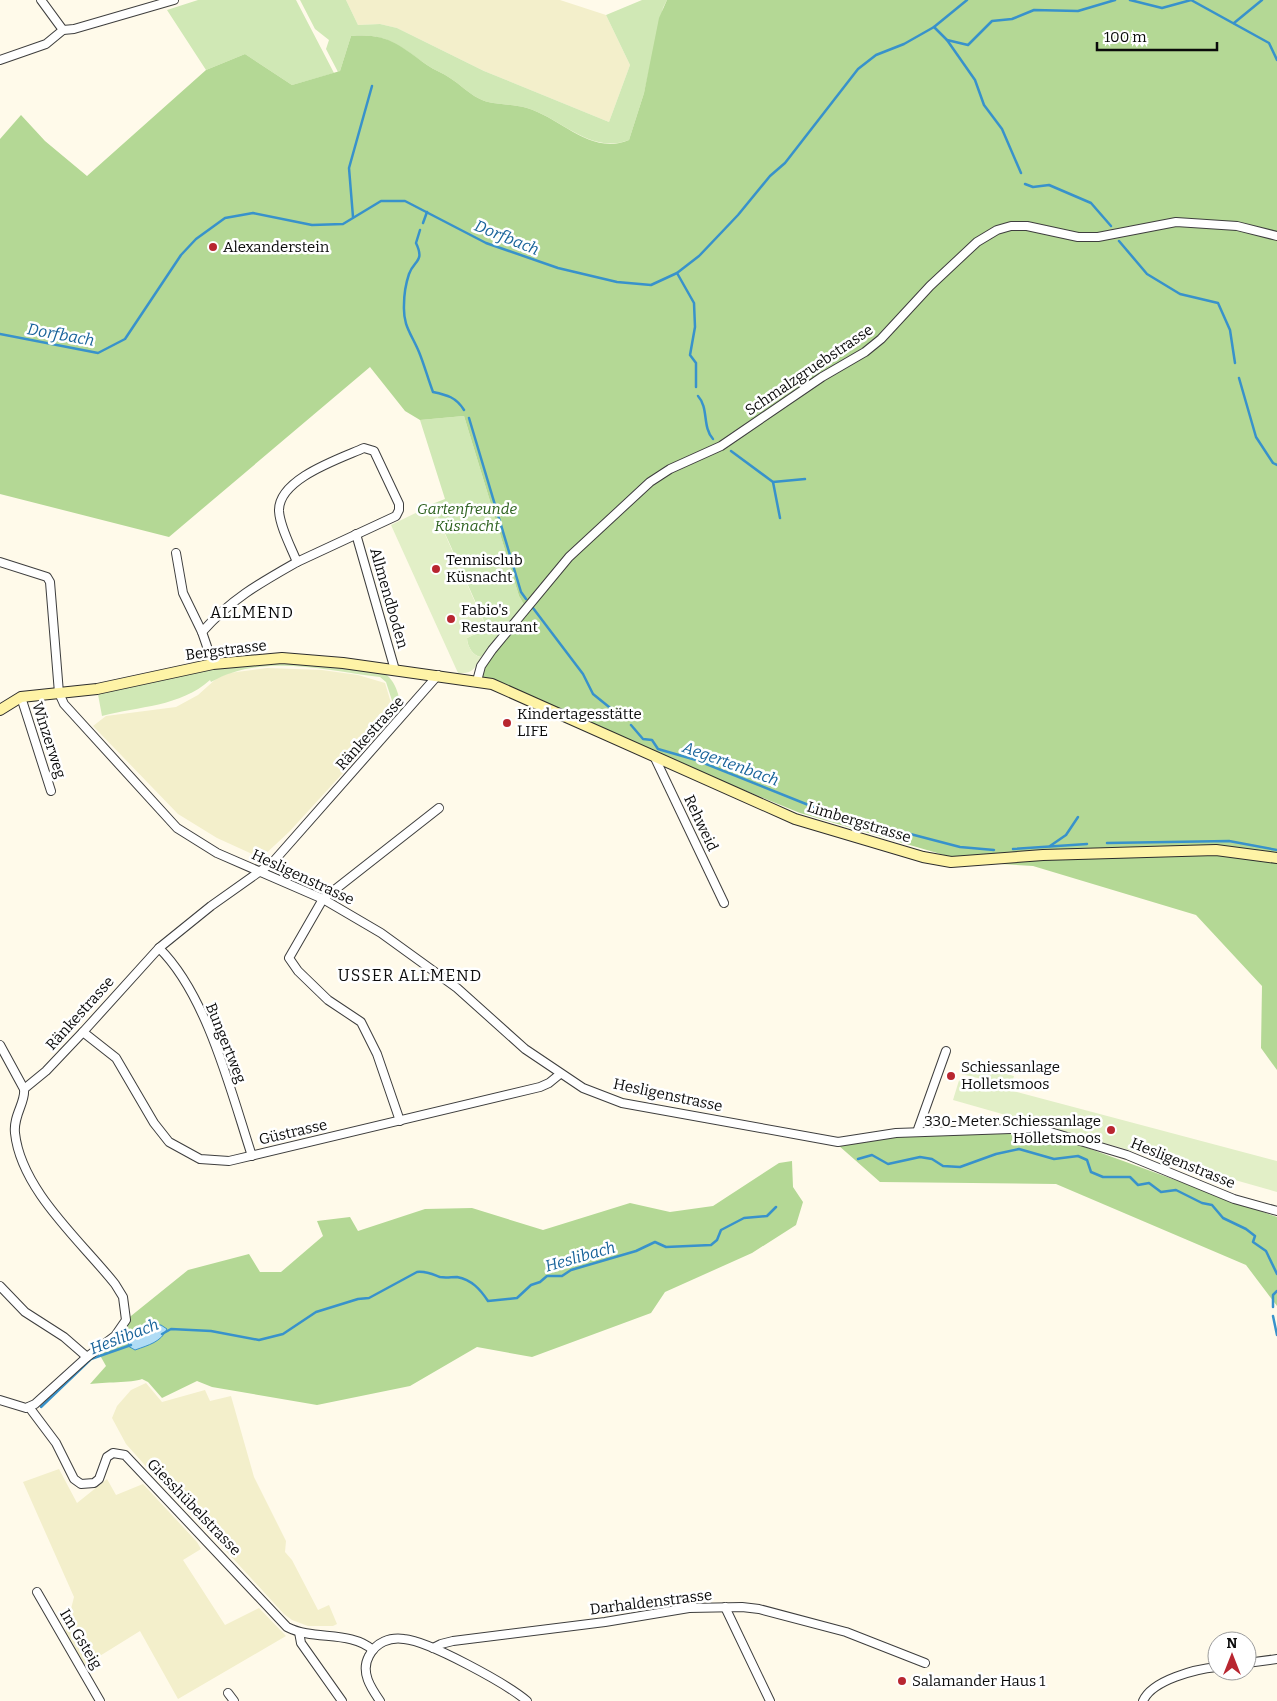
<svg xmlns="http://www.w3.org/2000/svg" width="1277" height="1701" font-family="Bitter,serif">
<style>
.farmland{fill:#f3efcb}
.green{fill:#d0e8b5}
.forest{fill:#b4d895}
.pitch{fill:#e2efc7}
.water{fill:#b0dcf5;stroke:#3892cb}
.lines{fill:none;stroke-linecap:round;stroke-linejoin:round}
.stream{stroke:#3892cb;stroke-width:2.5}
.street-casing{stroke:#3e3e3e;stroke-width:10}
.secondary-casing{stroke:#2d2d2d;stroke-width:12}
.street{stroke:#fff;stroke-width:8}
.secondary{stroke:#fef3a6;stroke-width:10}
.poi-dot{fill:#b82630;stroke:#fff;stroke-width:2}
.labels{text-anchor:middle;stroke-width:5;stroke-linejoin:round;paint-order:stroke}
.poi-label{font-size:15px;fill:#0b0b0b;stroke:#fff;text-anchor:start}
.street-label{font-size:15px;fill:#0b0b0b;stroke:#fff}
.park-label{font-size:15px;font-style:italic;fill:#2d611e;stroke:#fff}
.water-label{font-size:16px;font-style:italic;fill:#18639a;stroke:#fff}
.neighbourhood-label{font-size:16px;letter-spacing:1px;fill:#0b0b0b;stroke:#fff}
</style>
<rect width="100%" height="100%" fill="#fffaea"/>
<g class="farmland">
<path d="M 346,0 L 560,0 L 606,15 L 630,65 L 609,122 L 484,71 L 397,28 L 380,24 L 358,25 Z"/>
<path d="M 267,668 L 322,670 L 358,675 L 385,683 L 395,716 L 289,832 L 261,858 L 217,838 L 178,814 L 93,726 L 106,716 L 176,707 L 198,695 L 217,678 L 229,673 Z"/>
<path d="M 146,1383 L 162,1402 L 205,1390 L 210,1401 L 231,1396 L 254,1477 L 286,1541 L 285,1552 L 292,1560 L 318,1610 L 329,1605 L 337,1624 L 333,1626 L 308,1626 L 292,1620 L 284,1614 L 160,1479 L 156,1472 L 151,1472 L 126,1444 L 112,1418 L 117,1406 L 131,1390 Z"/>
<path d="M 59,1469 L 77,1503 L 107,1479 L 116,1495 L 143,1484 L 197,1542 L 201,1549 L 183,1560 L 225,1625 L 259,1608 L 286,1636 L 178,1699 L 140,1631 L 82,1667 L 64,1637 L 74,1597 L 23,1482 Z"/>
</g>
<g class="green">
<path d="M 198,0 L 296,0 L 334,73 L 292,85 L 245,54 L 206,70 L 167,10 Z"/>
<path d="M 300,0 L 346,0 L 358,25 L 380,24 L 397,28 L 484,71 L 609,122 L 630,65 L 606,15 L 642,0 L 667,0 L 663,8 L 644,93 L 629,140 C 591,155 561,118 527,108 C 511,103 492,106 478,98 C 468,93 460,84 450,78 C 443,73 434,70 427,65 C 399,46 388,33 351,36 L 340,71 L 338,72 L 326,49 L 329,40 L 315,29 Z"/>
<path d="M 464,416 L 519,596 L 526,608 L 481,657 C 473,656 467,646 467,638 L 487,628 L 432,504 L 445,499 L 420,420 Z"/>
<path d="M 281,662 L 383,672 C 397,682 398,694 402,710 L 397,716 L 386,682 L 380,677 C 325,670 261,653 211,682 L 210,680 C 180,707 139,706 102,716 L 97,689 L 213,664 Z"/>
</g>
<g class="forest">
<path d="M 667,0 L 1277,0 L 1277,1070 L 1261,1048 L 1262,986 L 1196,915 L 1033,866 L 968,862 L 800,813 L 477,681 L 479,671 L 526,608 L 519,596 L 464,416 L 420,420 L 405,411 L 370,367 L 169,537 L 0,494 L 0,139 L 21,115 L 45,141 L 87,176 L 206,70 L 245,54 L 292,85 L 340,71 L 351,36 C 388,33 399,45 427,65 C 434,70 443,73 450,78 C 460,84 468,93 478,98 C 492,106 511,103 527,108 C 561,118 591,156 629,140 L 644,93 L 659,18 Z"/>
<path d="M 1041,1131 L 1277,1217 L 1277,1306 L 1246,1265 L 1056,1184 L 880,1182 L 838,1145 L 900,1136 Z"/>
<path d="M 792,1161 L 793,1187 L 803,1202 L 796,1225 L 752,1253 L 665,1292 L 651,1313 L 532,1357 L 477,1347 L 410,1386 L 317,1405 L 212,1387 L 197,1381 L 162,1398 L 148,1382 L 142,1379 C 132,1383 103,1382 90,1384 L 106,1366 L 97,1350 L 126,1320 L 188,1270 L 249,1254 L 260,1272 L 281,1272 L 323,1236 L 317,1221 L 350,1217 L 358,1231 L 425,1209 L 472,1208 L 543,1230 L 630,1203 L 670,1212 L 713,1206 L 779,1163 Z"/>
</g>
<g class="pitch">
<path d="M 432,505 L 487,629 L 467,638 C 467,646 473,656 481,657 C 475,669 472,674 458,673 L 391,525 Z"/>
<path d="M 964,1063 L 1014,1076 L 1011,1086 L 961,1074 Z"/>
<path d="M 960,1077 L 1277,1161 L 1277,1192 L 953,1100 Z"/>
</g>
<path class="water" d="M 145,1325 L 161,1325 L 167,1329 C 161,1342 149,1345 135,1350 L 128,1346 C 130,1333 134,1330 145,1325 Z"/>
<g class="lines">
<g class="stream">
<path d="M 1130,0 L 1162,8 L 1191,0 L 1269,43 L 1277,60"/>
<path d="M 1234,23 L 1262,0"/>
<path d="M 934,27 L 947,40 L 968,45 L 992,21 L 1012,19 L 1034,10 L 1078,11 L 1115,0"/>
<path d="M 947,40 L 975,80 L 984,105 L 1002,129 L 1021,173"/>
<path d="M 1025,184 L 1033,187 L 1049,185 L 1091,203 L 1111,226"/>
<path d="M 353,217 L 349,168 L 372,86"/>
<path d="M 423,223 L 427,212"/>
<path d="M 420,230 L 416,243 C 425,262 414,260 409,274 C 406,283 404,295 404,305 C 403,326 411,333 419,352 C 424,364 428,379 433,392 C 447,395 456,397 464,410"/>
<path d="M 1119,241 L 1147,274 L 1180,294 L 1218,303 L 1230,330 L 1235,363"/>
<path d="M 677,273 L 694,303 L 695,327 L 690,355 L 696,363 L 696,387"/>
<path d="M 0,334 L 98,353 L 125,339 L 181,255 L 196,239 L 225,218 L 253,213 L 312,225 L 343,224 L 381,201 L 405,201 L 486,243 L 558,268 L 617,282 L 651,285 L 677,273 L 699,256 L 738,215 L 770,176 L 785,163 L 858,69 L 876,55 L 904,44 L 934,27 L 967,0"/>
<path d="M 1239,378 L 1256,437 L 1273,463 L 1277,465"/>
<path d="M 698,396 C 709,408 702,427 713,439"/>
<path d="M 469,418 L 521,592 L 526,599"/>
<path d="M 731,451 L 773,482 L 780,518"/>
<path d="M 773,482 L 805,479"/>
<path d="M 533,608 L 583,674 L 593,694 L 614,711 L 622,712 L 628,719"/>
<path d="M 631,725 L 643,739 L 652,740 L 658,749 L 696,760 L 811,806 L 832,812"/>
<path d="M 849,818 L 960,847 L 994,850"/>
<path d="M 1107,843 L 1229,841 L 1277,850"/>
<path d="M 1050,846 L 1066,835 L 1078,817"/>
<path d="M 1013,849 L 1087,844"/>
<path d="M 858,1159 L 872,1155 L 888,1164 L 920,1157 L 932,1159 L 943,1166 L 960,1167 L 996,1154 L 1019,1149 L 1054,1159 L 1078,1156 L 1087,1160 L 1091,1172 L 1103,1177 L 1130,1177 L 1138,1185 L 1149,1183 L 1161,1192 L 1176,1190 L 1202,1203 L 1212,1205 L 1223,1218 L 1246,1229 L 1255,1236 L 1253,1242 L 1266,1251 L 1277,1274"/>
<path d="M 1273,1307 L 1273,1295 L 1277,1291"/>
<path d="M 1273,1316 L 1277,1335"/>
<path d="M 162,1334 L 171,1329 L 211,1331 L 259,1340 L 283,1334 L 316,1312 L 358,1299 L 369,1298 L 417,1272 C 426,1271 432,1274 440,1277 C 446,1278 451,1277 457,1277 C 472,1280 480,1289 488,1301 L 517,1298 L 531,1285 L 540,1282 L 547,1276 L 562,1276 L 571,1270 L 636,1251 L 655,1242 L 666,1247 L 711,1245 L 717,1240 L 721,1230 L 744,1218 L 767,1216 L 776,1207"/>
<path d="M 41,1407 L 91,1359 L 131,1345"/>
</g>
<defs>
<g id="street">
<path d="M 41,0 L 63,30"/>
<path d="M 0,60 L 46,44 L 63,30 L 74,29 L 174,0"/>
<path d="M 364,448 L 374,451 L 399,504 L 399,510 L 396,516 L 297,562 C 291,547 280,527 279,511 C 278,479 339,459 364,448 Z"/>
<path d="M 356,534 L 395,670"/>
<path d="M 176,553 L 183,593 L 202,632 L 213,664"/>
<path d="M 0,562 L 47,577 L 50,582 L 59,693 L 64,704 L 177,828 L 217,853 L 323,899 L 381,933 L 457,988 L 525,1049 L 583,1088 L 622,1103 L 838,1142 L 896,1133 L 1037,1128 L 1127,1155 L 1234,1199 L 1277,1211"/>
<path d="M 202,632 C 231,599 260,583 297,562"/>
<path d="M 477,681 L 481,666 L 492,650 L 569,557 L 650,482 L 670,469 L 721,446 L 822,377 L 865,352 L 881,339 L 930,286 L 977,242 L 997,230 L 1011,226 L 1027,226 L 1078,237 L 1098,237 L 1176,222 L 1237,226 L 1277,236"/>
<path d="M 21,697 L 51,791"/>
<path d="M 654,756 L 724,903"/>
<path d="M 159,948 C 207,995 231,1092 252,1156"/>
<path d="M 83,1032 L 116,1058 L 154,1123 L 169,1142 L 200,1159 L 229,1161 L 540,1087 L 549,1083 L 560,1074"/>
<path d="M 0,1045 L 24,1089"/>
<path d="M 400,1121 L 377,1054 L 361,1022 L 328,1000 L 298,971 L 289,958 L 323,899 L 439,808"/>
<path d="M 917,1132 L 946,1051"/>
<path d="M 0,1286 L 25,1312 L 64,1337 L 87,1357"/>
<path d="M 0,1400 L 26,1408 L 35,1404 L 87,1357 L 115,1336 L 126,1320 L 123,1297 L 115,1284 C 81,1241 21,1190 15,1133 C 13,1115 26,1102 24,1089 L 46,1071 L 83,1032 L 159,948 L 211,906 L 273,862 L 438,675"/>
<path d="M 29,1407 L 56,1443 L 74,1479 L 81,1484 L 94,1483 L 99,1479 L 107,1457 L 113,1453 L 125,1455 L 287,1627 C 314,1641 350,1630 373,1650"/>
<path d="M 37,1592 L 100,1701"/>
<path d="M 725,1607 L 770,1701"/>
<path d="M 299,1632 L 301,1643 L 342,1701"/>
<path d="M 433,1648 L 441,1644 L 453,1641 L 605,1622 L 689,1608 L 742,1607 L 759,1609 L 846,1632 L 925,1663"/>
<path d="M 1247,1663 L 1277,1659"/>
<path d="M 228,1693 L 234,1701"/>
<path d="M 380,1701 C 371,1688 360,1672 369,1656 C 376,1642 390,1637 404,1639 C 429,1641 507,1684 527,1701"/>
<path d="M 1143,1701 C 1152,1680 1196,1669 1217,1667"/>
</g>
<path id="secondary" d="M 0,710 L 21,697 L 97,689 L 213,664 L 282,658 L 343,663 L 492,684 L 795,819 L 923,857 L 951,862 L 1043,855 L 1216,850 L 1277,858"/>
</defs>
<use href="#street" class="street-casing"/>
<use href="#secondary" class="secondary-casing"/>
<use href="#street" class="street"/>
<use href="#secondary" class="secondary"/>
</g>
<g class="poi-dot">
<circle cx="213" cy="247" r="5"/>
<circle cx="436" cy="569" r="5"/>
<circle cx="451" cy="619" r="5"/>
<circle cx="507" cy="723" r="5"/>
<circle cx="951" cy="1076" r="5"/>
<circle cx="1111" cy="1130" r="5"/>
<circle cx="902" cy="1681" r="5"/>
</g>
<g class="labels">
<g class="poi-label">
<text x="223" y="252">Alexanderstein</text>
<text x="446" y="565">Tennisclub<tspan x="446" dy="17">Küsnacht</tspan></text>
<text x="461" y="615">Fabio's<tspan x="461" dy="17">Restaurant</tspan></text>
<text x="517" y="719">Kindertagesstätte<tspan x="517" dy="17">LIFE</tspan></text>
<text x="961" y="1072">Schiessanlage<tspan x="961" dy="17">Holletsmoos</tspan></text>
<text x="1101" y="1126" text-anchor="end">330-Meter Schiessanlage<tspan x="1101" dy="17">Holletsmoos</tspan></text>
<text x="912" y="1686">Salamander Haus 1</text>
</g>
<g class="street-label">
<text transform="translate(809 370) rotate(-34)" y="5">Schmalzgruebstrasse</text>
<text transform="translate(389 598) rotate(74)" y="5">Allmendboden</text>
<text transform="translate(226 650) rotate(-7)" y="5">Bergstrasse</text>
<text transform="translate(370 733) rotate(-48)" y="5">Ränkestrasse</text>
<text transform="translate(49 740) rotate(72)" y="5">Winzerweg</text>
<text transform="translate(859 822) rotate(17)" y="5">Limbergstrasse</text>
<text transform="translate(701 823) rotate(65)" y="5">Rehweid</text>
<text transform="translate(303 877) rotate(25)" y="5">Hesligenstrasse</text>
<text transform="translate(80 1013) rotate(-48)" y="5">Ränkestrasse</text>
<text transform="translate(226 1043) rotate(68)" y="5">Bungertweg</text>
<text transform="translate(668 1095) rotate(12)" y="5">Hesligenstrasse</text>
<text transform="translate(293 1132) rotate(-13)" y="5">Güstrasse</text>
<text transform="translate(1183 1163) rotate(22)" y="5">Hesligenstrasse</text>
<text transform="translate(194 1507) rotate(46)" y="5">Giesshübelstrasse</text>
<text transform="translate(651 1602) rotate(-7)" y="5">Darhaldenstrasse</text>
<text transform="translate(81 1639) rotate(59)" y="5">Im Gsteig</text>
</g>
<g class="park-label">
<text x="467" y="514">Gartenfreunde<tspan x="467" dy="17">Küsnacht</tspan></text>
</g>
<g class="water-label">
<text transform="translate(507 237) rotate(22)" y="6">Dorfbach</text>
<text transform="translate(61 334) rotate(10)" y="6">Dorfbach</text>
<text transform="translate(731 763) rotate(20)" y="6">Aegertenbach</text>
<text transform="translate(580 1256) rotate(-16)" y="6">Heslibach</text>
<text transform="translate(124 1336) rotate(-21)" y="6">Heslibach</text>
</g>
<g class="neighbourhood-label">
<text x="252" y="618">ALLMEND</text>
<text x="410" y="981">USSER ALLMEND</text>
</g>
</g>
<g transform="translate(1232 1656)"><circle r="24" fill="#ffffff" stroke="#9d9d9d"/>
<path d="M0-4L9 19L0 12L-9 19Z" fill="#b82630"/>
<text y="-8" font-size="14" font-weight="bold" text-anchor="middle" fill="#0b0b0b">N</text>
</g>
<path d="M1097 42v8h120v-8" fill="none" stroke="#0b0b0b" stroke-width="2.5"/>
<text x="1104" y="42" font-size="15" fill="#0b0b0b" stroke="#ffffff" stroke-width="4" paint-order="stroke">100 m</text>
</svg>
